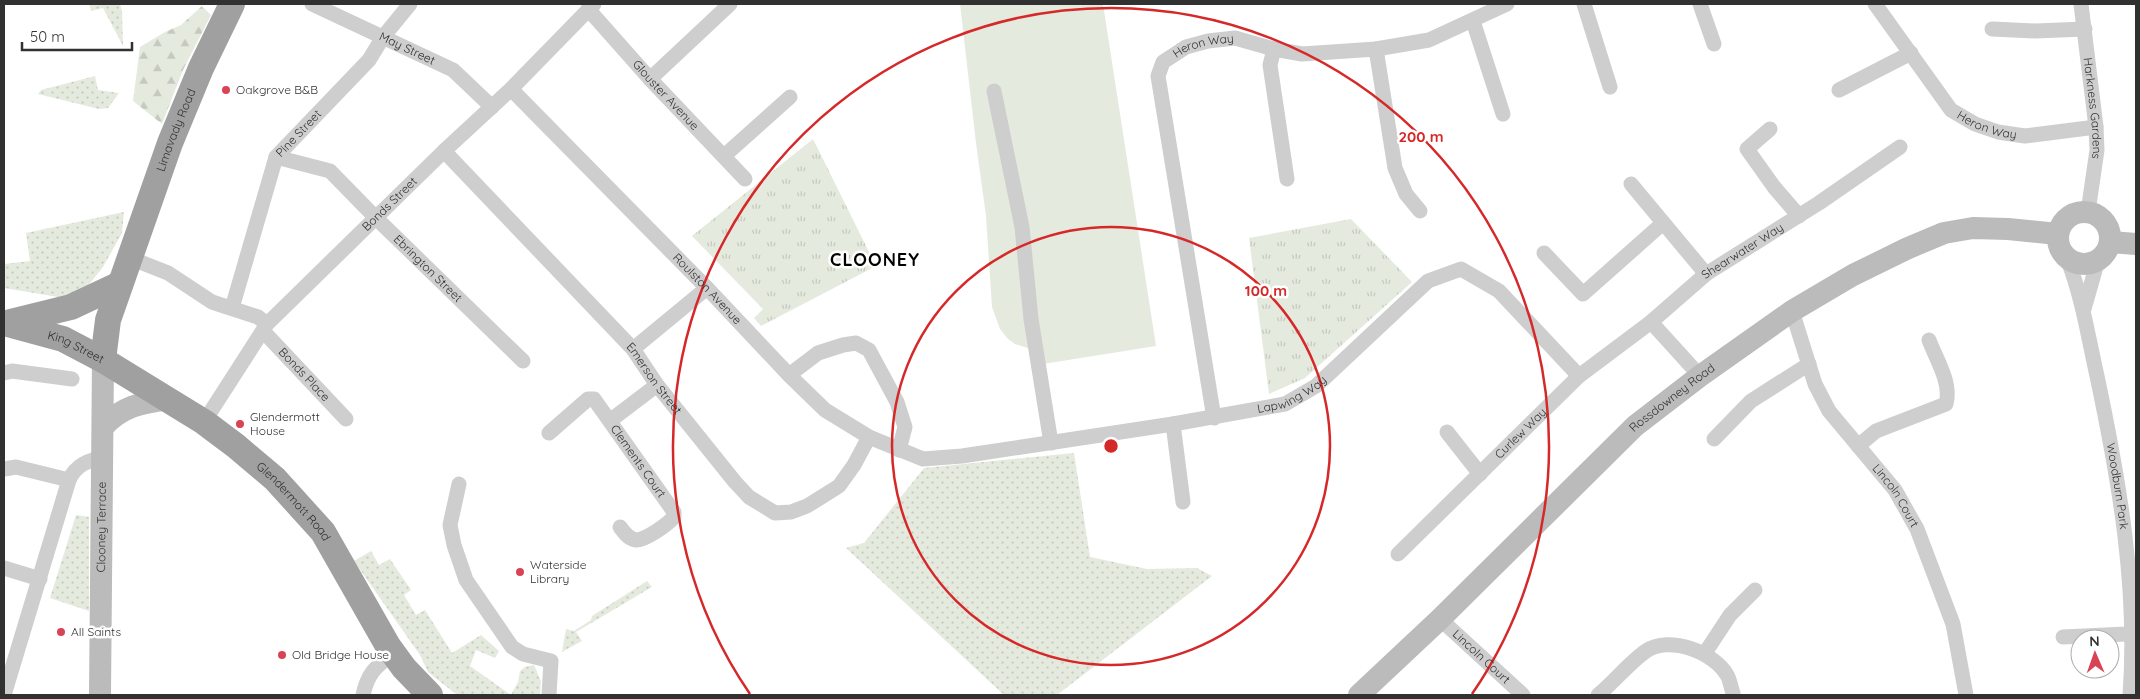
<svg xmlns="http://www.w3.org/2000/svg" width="2140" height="699" font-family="Quicksand,sans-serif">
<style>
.grass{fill:url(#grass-dots)}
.forest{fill:url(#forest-firs)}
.park{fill:url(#park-tufts)}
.pitch{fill:#e5eade}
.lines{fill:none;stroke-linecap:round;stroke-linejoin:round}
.minor{stroke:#cecece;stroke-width:15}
.secondary{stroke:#bbb;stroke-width:22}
.trunk{stroke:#a0a0a0;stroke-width:26}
.ring{fill:none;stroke:#d62828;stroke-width:2.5}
.poi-dot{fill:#d94356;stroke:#fff;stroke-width:2}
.labels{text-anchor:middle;stroke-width:5;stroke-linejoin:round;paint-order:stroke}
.street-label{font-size:12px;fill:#313131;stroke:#fff}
.poi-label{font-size:12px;fill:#313131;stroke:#fff;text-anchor:start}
.district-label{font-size:18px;font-weight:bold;letter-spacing:1px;fill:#000;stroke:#fff}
.centre{fill:#d62828;stroke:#fff;stroke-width:2.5}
.ring-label{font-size:15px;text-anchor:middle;font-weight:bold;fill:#d62828;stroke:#fff;stroke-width:5;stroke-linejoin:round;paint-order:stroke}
</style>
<defs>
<pattern id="grass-dots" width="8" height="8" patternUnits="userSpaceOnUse" patternTransform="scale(1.25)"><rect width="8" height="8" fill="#e5eade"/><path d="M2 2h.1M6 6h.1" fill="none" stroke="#c5c9bf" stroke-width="1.8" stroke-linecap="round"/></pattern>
<pattern id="forest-firs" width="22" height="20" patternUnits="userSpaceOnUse" patternTransform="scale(1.25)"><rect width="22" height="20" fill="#e5eade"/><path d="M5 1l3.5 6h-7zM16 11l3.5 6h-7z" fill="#c5c9bf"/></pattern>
<pattern id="park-tufts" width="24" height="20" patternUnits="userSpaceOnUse" patternTransform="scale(1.25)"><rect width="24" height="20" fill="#e5eade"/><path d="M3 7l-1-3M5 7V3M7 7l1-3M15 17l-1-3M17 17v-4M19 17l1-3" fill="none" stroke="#c5c9bf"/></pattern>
</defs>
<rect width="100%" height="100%" fill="#fff"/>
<g class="grass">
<path d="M 89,4 L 120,4 L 122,11 L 123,46 L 103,8 L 91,11 Z"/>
<path d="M 95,76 L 98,90 L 119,93 L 108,108 L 99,109 L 38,94 L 41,90 Z"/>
<path d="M 124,212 L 122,233 L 103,267 L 87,287 L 64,298 L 4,288 L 4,264 L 30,261 L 26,233 Z"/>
<path d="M 1074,453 L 1090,557 L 1147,569 L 1197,568 L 1212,576 L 1057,695 L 1004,695 L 846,548 L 864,543 L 924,468 Z"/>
<path d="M 76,515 L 89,517 L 89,611 L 50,598 Z"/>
<path d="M 371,551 L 379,565 L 390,559 L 411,590 L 404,595 L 416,615 L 425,610 L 452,653 L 481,635 L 499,651 L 495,658 L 476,650 L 470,666 L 511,695 L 518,682 L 520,671 L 525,667 L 534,665 L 541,681 L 540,695 L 457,695 L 428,672 L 420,655 L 354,561 Z"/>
<path d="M 647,581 L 652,587 L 576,632 L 582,641 L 562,652 L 566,629 L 574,631 L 591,620 L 592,616 Z"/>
</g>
<path class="forest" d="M 202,6 L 211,15 L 183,70 L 162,124 L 133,101 L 140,47 L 165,32 L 181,25 Z"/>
<g class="park">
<path d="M 813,139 L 876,266 L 761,326 L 754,318 L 763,309 L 692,236 Z"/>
<path d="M 1351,219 L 1412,282 L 1305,378 L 1269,394 L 1249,238 Z"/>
</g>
<path class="pitch" d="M 960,4 L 1103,4 L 1156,346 L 1043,364 L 1037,351 L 1015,344 L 1008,339 L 1000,329 L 992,307 L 986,216 L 976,143 Z"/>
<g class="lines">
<g class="minor">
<path id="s1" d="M 312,4 L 453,70 L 492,107"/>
<path d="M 1584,4 L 1610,87"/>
<path d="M 1700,4 L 1714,44"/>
<path id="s2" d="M 1875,4 L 1951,110 L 1975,124 L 1998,132 L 2025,136 L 2096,127"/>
<path id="s3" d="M 2081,4 L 2096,127 L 2097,150 L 2088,212"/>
<path id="s4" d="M 588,9 L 650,79 L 745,179"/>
<path d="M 1473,21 L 1503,114"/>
<path d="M 1992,29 L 2035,31 L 2085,29"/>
<path d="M 1274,49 L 1270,65 L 1287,179"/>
<path d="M 1376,49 L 1395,168 L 1406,194 L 1420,211"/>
<path d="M 650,79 L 730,4"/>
<path id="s5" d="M 511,89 L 707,288 L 789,375 L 825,410 L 869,437 L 923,459 L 962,456 L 1173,424 L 1285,404 L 1316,386 L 1428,281 L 1461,269 L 1499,291 L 1579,376"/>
<path d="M 1839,90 L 1911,53"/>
<path d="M 994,91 L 1022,227 L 1031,319 L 1051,443"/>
<path d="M 1770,129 L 1747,149 L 1774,187 L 1799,216"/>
<path id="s6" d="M 444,151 L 633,349 L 657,385 L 735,482 L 749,497 L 775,513 L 791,512 L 807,506 L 839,486 L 854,465 L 869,437"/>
<path d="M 724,156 L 790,97"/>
<path id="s7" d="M 276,157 L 330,171 L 376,218 L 523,361"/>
<path d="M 1631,184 L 1706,274"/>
<path d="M 1544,253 L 1583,294 L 1663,223"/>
<path d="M 130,258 L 168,273 L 212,302 L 258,317 L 267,324"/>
<path id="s8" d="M 2067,258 C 2082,296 2088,336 2097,376 C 2119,480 2138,588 2130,695"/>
<path id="s9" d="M 232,308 L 276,157 L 369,60 L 383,37 L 410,4"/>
<path d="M 2084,309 L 2098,260"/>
<path id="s10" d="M 1792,311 L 1815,384 L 1829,411 L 1895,490 L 1917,529 L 1953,624 L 1966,695"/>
<path id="s11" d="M 263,331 L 346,419"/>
<path d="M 633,349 L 707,288"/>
<path d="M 4,373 L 12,371 L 72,379"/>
<path d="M 789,375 L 818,353 L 843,345 L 856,343 L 869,350 L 897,402 L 905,427 L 899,450"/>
<path id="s12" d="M 1700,376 L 1651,322 L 1706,274 L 1819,203 L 1900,147"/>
<path id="s13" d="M 1214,418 L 1158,76 L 1163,62 L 1186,47 L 1208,41 L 1235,38 L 1274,49 L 1302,54 L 1376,49 L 1429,40 L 1507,4"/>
<path d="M 611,420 L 657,385"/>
<path id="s14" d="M 204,422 L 267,324 L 444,151 L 511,89 L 594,4"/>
<path d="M 1173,424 L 1183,502"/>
<path d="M 1447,432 L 1480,474"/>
<path id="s15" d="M 549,433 L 588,399 L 594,399 L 674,512 L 674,517 C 668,524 646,540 636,540 C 628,539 624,532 620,527"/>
<path d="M 1714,439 L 1751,401 L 1809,364"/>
<path d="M 1858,446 L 1876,431 L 1946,404 C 1952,383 1936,359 1929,340"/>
<path d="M 4,469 L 16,467 L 69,480"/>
<path d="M 459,484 L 450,525 L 454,545 L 466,580 L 512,647 L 523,654 L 551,661 L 549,695"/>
<path id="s16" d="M 1398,554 L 1579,376 L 1651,322"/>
<path d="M 4,568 L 40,579"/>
<path id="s17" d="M 1440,619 L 1523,695"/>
<path d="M 2063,637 L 2126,634 L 2136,629"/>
<path d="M 1705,653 L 1730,615 L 1755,590"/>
<path d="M 4,695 L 69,480 C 76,465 88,460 103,458"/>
<path d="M 363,695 C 368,672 376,667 393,653"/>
<path d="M 1598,695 C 1614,682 1630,662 1646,651 C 1669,635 1714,652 1727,675 C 1730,680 1731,688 1733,693"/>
</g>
<g class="secondary">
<circle cx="2084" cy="238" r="26"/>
<path d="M 2110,242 L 2136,244"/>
<path d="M 103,427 C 122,406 141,403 168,399"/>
<path id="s18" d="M 100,695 L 103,360"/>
<path id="s19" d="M 1359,695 L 1440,619 L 1635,426 L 1700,376 L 1792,311 L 1853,275 L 1906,249 L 1944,233 L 1973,228 L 2008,229 L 2058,234"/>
</g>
<g class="trunk">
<path d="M 10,322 L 71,307 L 120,284"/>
<path id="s20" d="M 4,323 L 63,339 L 103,360 L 204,422 L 236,446 L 275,479 L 323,532 L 388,646 L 404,668 L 430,695"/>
<path id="s21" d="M 103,360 L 108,320 L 170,143 L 201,68 L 232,4"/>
</g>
</g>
<g class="ring">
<circle cx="1111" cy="446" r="219"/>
<path d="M750 694A438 438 0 1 1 1472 694"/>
</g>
<g class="poi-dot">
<circle cx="226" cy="90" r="5"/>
<circle cx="240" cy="424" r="5"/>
<circle cx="520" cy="572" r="5"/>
<circle cx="61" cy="632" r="5"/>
<circle cx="282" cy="655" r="5"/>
</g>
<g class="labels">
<g class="street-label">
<text dy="4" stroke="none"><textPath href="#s1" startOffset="105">May Street</textPath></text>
<text dy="4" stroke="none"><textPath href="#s13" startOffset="406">Heron Way</textPath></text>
<text dy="4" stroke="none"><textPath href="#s4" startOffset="116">Glouster Avenue</textPath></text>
<text dy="4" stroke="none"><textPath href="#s3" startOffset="105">Harkness Gardens</textPath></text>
<text dy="4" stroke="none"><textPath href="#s2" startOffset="170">Heron Way</textPath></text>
<text dy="4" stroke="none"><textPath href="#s21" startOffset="242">Limavady Road</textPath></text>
<text dy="4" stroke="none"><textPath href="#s9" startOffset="190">Pine Street</textPath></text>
<text dy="4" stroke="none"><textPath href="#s14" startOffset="288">Bonds Street</textPath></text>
<text dy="4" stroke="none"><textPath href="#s12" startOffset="189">Shearwater Way</textPath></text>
<text dy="4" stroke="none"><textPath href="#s7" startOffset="194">Ebrington Street</textPath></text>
<text dy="4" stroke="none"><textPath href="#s5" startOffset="280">Roulston Avenue</textPath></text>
<text dy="4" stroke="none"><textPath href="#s20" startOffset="76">King Street</textPath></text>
<text dy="4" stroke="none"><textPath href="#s11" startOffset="60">Bonds Place</textPath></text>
<text dy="4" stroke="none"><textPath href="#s6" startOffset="310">Emerson Street</textPath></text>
<text dy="4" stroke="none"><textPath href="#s5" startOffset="935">Lapwing Way</textPath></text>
<text dy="4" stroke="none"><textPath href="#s19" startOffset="432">Rossdowney Road</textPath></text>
<text dy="4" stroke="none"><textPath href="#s16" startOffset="172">Curlew Way</textPath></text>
<text dy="4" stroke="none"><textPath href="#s15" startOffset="134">Clements Court</textPath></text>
<text dy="4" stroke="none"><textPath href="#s8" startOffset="234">Woodburn Park</textPath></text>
<text dy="4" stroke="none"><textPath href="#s10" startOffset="215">Lincoln Court</textPath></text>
<text dy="4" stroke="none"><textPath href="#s20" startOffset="345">Glendermott Road</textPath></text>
<text dy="4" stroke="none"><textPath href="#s18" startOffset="168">Clooney Terrace</textPath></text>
<text dy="4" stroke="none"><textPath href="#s17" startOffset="56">Lincoln Court</textPath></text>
</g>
<g class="poi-label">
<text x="236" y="94">Oakgrove B&amp;B</text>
<text x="250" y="421">Glendermott<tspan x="250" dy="14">House</tspan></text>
<text x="530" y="569">Waterside<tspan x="530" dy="14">Library</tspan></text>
<text x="71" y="636">All Saints</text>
<text x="292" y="659">Old Bridge House</text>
</g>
<g class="district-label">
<text x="875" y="266">CLOONEY</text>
</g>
</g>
<circle cx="1111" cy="446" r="8" class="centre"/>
<g class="ring-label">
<text x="1421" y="142">200 m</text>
<text x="1266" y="296">100 m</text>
</g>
<rect width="2140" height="699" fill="none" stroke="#313131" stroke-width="10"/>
<g transform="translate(2095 654) rotate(358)"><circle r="24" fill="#ffffff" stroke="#adadad"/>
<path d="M0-4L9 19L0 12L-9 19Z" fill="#d94356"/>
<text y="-8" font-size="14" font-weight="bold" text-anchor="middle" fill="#313131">N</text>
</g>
<path d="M22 42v8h110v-8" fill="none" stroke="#313131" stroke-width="2.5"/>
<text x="30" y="42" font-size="15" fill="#313131" stroke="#ffffff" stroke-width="4" paint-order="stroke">50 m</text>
</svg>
